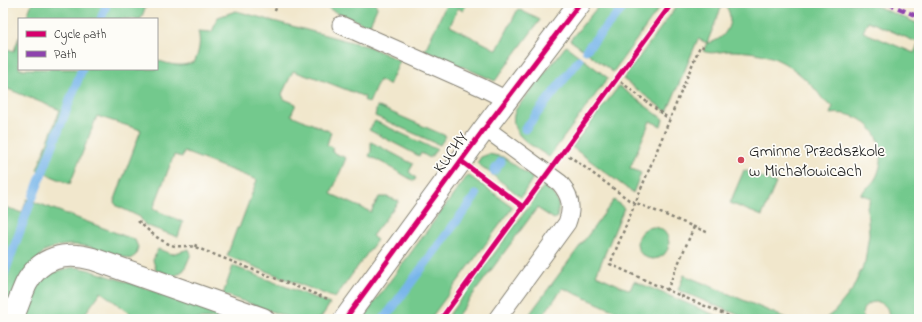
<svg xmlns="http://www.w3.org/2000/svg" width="922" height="322" font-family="'Indie Flower',sans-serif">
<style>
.green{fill:#73c98d;stroke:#487254;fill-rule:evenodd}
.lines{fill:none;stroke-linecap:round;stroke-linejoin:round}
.stream{stroke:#77b5ea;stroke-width:9}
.service-casing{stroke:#868274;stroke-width:19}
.minor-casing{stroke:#868274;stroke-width:24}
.path{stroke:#868274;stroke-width:2.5;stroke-dasharray:3 3;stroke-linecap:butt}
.service{stroke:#fff;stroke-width:17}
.minor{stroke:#fff;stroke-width:22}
.quiet{stroke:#8e44ad;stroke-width:4;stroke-dasharray:8 4;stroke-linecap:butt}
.cycleway-casing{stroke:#fdfcf7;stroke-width:8}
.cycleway{stroke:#d6006c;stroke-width:5}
.poi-dot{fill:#d1495b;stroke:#fdfcf7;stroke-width:1.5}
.labels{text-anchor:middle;stroke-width:3.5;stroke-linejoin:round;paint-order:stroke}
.poi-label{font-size:17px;fill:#1c1c1c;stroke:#fdfcf7;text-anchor:start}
.street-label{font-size:17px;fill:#1c1c1c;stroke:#fdfcf7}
</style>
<rect width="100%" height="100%" fill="#fdfcf7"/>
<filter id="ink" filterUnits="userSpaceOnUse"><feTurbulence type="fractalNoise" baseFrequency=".025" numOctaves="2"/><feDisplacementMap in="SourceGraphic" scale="8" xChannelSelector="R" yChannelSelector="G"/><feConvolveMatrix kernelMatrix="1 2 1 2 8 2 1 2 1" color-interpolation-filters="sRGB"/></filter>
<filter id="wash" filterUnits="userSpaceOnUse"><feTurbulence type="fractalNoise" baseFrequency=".012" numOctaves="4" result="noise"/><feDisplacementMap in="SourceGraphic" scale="16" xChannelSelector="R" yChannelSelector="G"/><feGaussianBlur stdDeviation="0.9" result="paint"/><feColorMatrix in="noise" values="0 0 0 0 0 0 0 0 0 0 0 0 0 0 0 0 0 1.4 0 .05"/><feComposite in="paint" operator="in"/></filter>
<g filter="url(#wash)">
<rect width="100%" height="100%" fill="#f1e7cc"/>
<g class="green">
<path d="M 32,3 L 147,3 L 141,19 L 26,19 Z"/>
<path d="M 323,3 L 376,3 L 377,8 L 369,26 L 331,10 Z"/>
<path d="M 447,3 L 467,3 L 463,11 L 458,8 L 450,26 L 497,50 L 518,9 L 540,20 L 495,81 L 425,50 Z"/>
<path d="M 601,3 L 663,3 L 613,72 L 570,40 Z"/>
<path d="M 679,3 L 869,3 L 919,24 L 919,319 L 888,319 C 893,296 857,297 863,319 L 825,319 L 835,311 L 852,290 L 865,262 L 869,234 L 867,207 L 871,198 L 860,194 C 868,187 875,182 878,173 C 891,139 864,109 830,114 L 833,106 C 821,101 822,96 814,88 C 804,77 791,66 778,60 C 764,53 745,51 730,51 C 720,51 712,55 703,51 L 707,43 L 698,39 L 667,112 L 623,79 ZM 723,3 C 738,17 727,41 707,43 ZM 868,21 L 919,43 L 914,53 L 863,32 Z"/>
<path d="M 236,11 L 370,47 L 400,61 L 389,85 L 379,80 L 369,103 L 364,100 L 365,97 L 311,76 L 310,77 L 293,71 L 282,94 L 284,99 L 296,104 L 291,115 L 331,132 L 327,145 L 333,147 L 332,152 L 346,158 L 331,194 L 371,212 L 379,197 L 387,197 L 399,201 L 372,236 L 377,240 L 335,298 L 227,256 L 237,228 L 239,228 L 257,180 L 184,152 L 182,157 L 174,155 L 153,209 L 183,222 L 178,237 L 145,225 L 140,217 L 117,206 L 114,202 L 141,130 L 97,116 L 70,184 L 37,170 L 60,110 L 3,87 L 3,48 L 14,51 L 19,37 L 19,69 L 157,69 L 157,60 C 170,65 183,68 195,61 C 199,51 201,42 198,31 L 212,32 L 218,17 Z"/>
<path d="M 566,46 L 608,78 L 549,157 C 532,145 505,134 516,109 Z"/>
<path d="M 619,86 L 663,119 L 661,126 L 650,121 L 630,168 L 641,173 L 633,193 L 572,147 Z"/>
<path d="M 377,106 L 446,136 L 440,145 L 375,116 Z"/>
<path d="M 375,121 L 428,146 L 437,149 L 430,158 L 421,153 L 419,156 L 369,130 Z"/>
<path d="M 371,142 L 413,164 L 409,172 L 416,178 L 414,181 L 388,166 L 387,165 L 369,156 L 371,152 Z"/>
<path d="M 489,154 L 503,157 L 533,178 L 521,197 L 477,163 L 481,157 Z"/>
<path d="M 744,170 L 776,183 L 762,216 L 730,203 Z"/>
<path d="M 468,175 L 513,207 L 430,319 L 362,319 Z"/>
<path d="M 544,186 C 556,195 561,202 557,217 L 554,219 L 537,208 L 455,319 L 446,319 Z"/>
<path d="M 27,199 L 135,240 L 138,247 L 136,255 L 130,259 L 127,258 C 99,249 71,237 43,252 L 3,311 L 3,206 L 22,213 Z"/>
<path d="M 614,200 L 624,208 L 596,275 L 630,290 L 634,281 L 724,319 L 633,319 L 563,288 L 540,319 L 526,319 Z"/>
<circle cx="653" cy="243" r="16"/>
<path d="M 158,249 L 172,254 L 189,249 L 191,254 L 184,270 L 175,276 L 156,270 L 153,260 Z"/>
<path d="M 233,266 L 330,304 L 320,319 L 293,319 L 223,294 Z"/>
<path d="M 75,267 L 86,269 L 149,289 L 231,319 L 138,319 L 101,292 L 81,319 L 24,319 C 37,285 36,274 75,267 Z"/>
<path d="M 684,275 L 788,319 L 748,319 L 678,290 Z"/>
</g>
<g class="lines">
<g class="stream">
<path d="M 101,19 L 107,3"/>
<path d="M 586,50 L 627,3"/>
<path d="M 525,129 L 579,60"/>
<path d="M 494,171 L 501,162"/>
<path d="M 33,197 L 82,69"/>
<path d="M 3,277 L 30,204"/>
<path d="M 384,319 L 476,195"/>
</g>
</g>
</g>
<g filter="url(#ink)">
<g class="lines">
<defs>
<g id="service">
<path d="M 341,25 L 481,87 L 507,100"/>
<path d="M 485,128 L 560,183 C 571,196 573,208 567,223 L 497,319"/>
</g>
<g id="minor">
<path d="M 12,319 C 17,307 21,295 26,284 C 40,257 66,251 93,259 L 263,319"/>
<path d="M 345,319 L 485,128 L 580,3"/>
</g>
</defs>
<use href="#service" class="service-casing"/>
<use href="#minor" class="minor-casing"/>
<g class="path">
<path d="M 268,3 L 277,6 L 274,13"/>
<path d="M 621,82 L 669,119"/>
<path d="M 564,152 L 629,200 L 709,233"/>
<path d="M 138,221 C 149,231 160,242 175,246 C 182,247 188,245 195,247 L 328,299"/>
<path d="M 694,227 L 667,290 L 736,319"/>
<path d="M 195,247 L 197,242"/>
<path d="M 667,290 L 610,264 L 700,46 L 704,47"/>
</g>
<use href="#service" class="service"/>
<use href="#minor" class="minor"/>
<path class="quiet" d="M 887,3 L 919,17"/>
<defs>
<g id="cycleway">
<path d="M 461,161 L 523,207"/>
<path d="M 345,319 L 485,128 L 580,3"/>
<path d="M 441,319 L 672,3"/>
</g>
</defs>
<use href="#cycleway" class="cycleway-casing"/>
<use href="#cycleway" class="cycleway"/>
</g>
</g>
<circle class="poi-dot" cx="741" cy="160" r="4"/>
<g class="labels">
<g class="poi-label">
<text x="749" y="156">Gminne Przedszkole<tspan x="749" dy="20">w Michałowicach</tspan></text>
</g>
<g class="street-label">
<text transform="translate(450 152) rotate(-53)" y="6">KUCHY</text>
</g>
</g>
<rect width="922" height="322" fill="none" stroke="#fdfcf7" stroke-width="16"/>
<rect x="18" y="18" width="140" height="52" fill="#fdfcf7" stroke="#a3a29f"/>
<rect x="26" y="31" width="20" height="6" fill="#d6006c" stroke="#a3a29f"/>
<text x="54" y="38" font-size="12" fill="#1c1c1c">Cycle path</text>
<rect x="26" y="51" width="20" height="6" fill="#8e44ad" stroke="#a3a29f"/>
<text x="54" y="58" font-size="12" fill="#1c1c1c">Path</text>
</svg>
